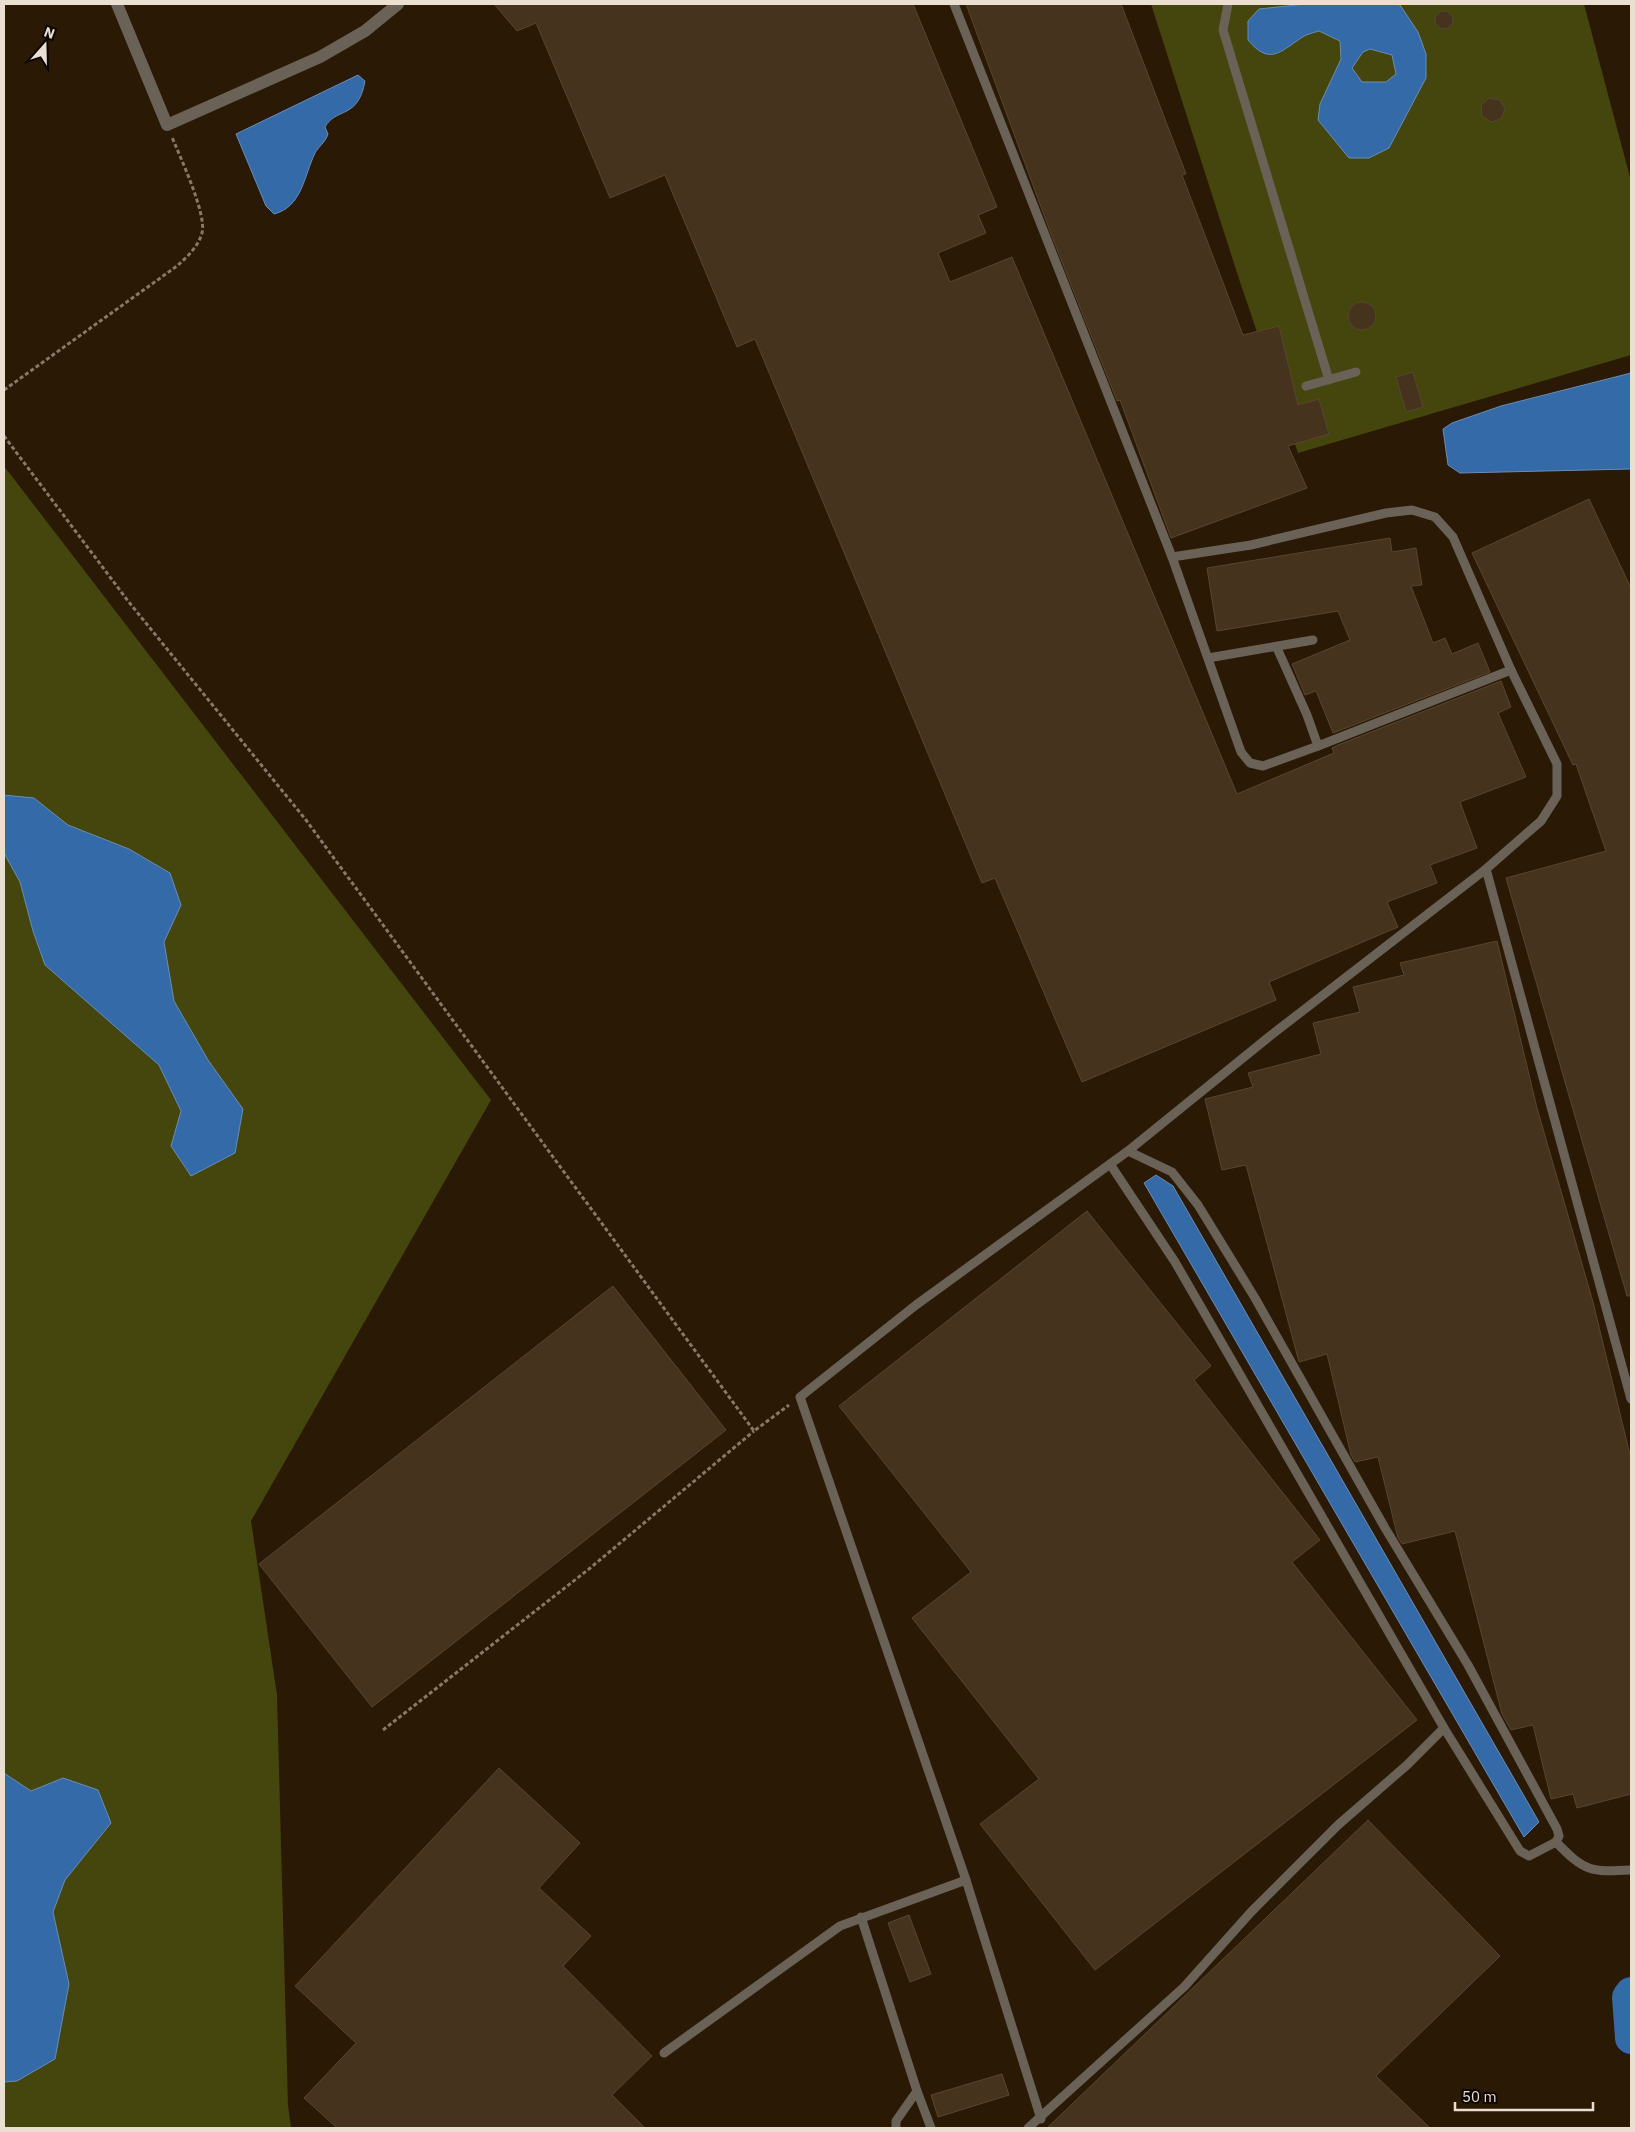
<svg xmlns="http://www.w3.org/2000/svg" width="1635" height="2132" font-family="'IBM Plex Sans',sans-serif">
<style>
.green{fill:#44460d}
.water{fill:#336aa7;stroke:#6a8db4;fill-rule:evenodd}
.lines{fill:none;stroke-linecap:round;stroke-linejoin:round}
.river{stroke:#336aa7;stroke-width:32}
.building{fill:#45331e;stroke:#594630}
.path{stroke:#877867;stroke-width:3;stroke-dasharray:4 2.5;stroke-linecap:butt}
.lane{stroke:#6a6257;stroke-width:9}
.street{stroke:#6a6257;stroke-width:12}
</style>
<rect width="100%" height="100%" fill="#2a1904"/>
<g class="green">
<path d="M 1151,4 L 1584,4 L 1631,181 L 1631,355 L 1298,453 L 1239,279 Z"/>
<path d="M 4,466 L 491,1100 L 251,1521 L 277,1695 L 288,2105 L 291,2128 L 4,2128 Z"/>
</g>
<g class="water">
<path d="M 1306,4 L 1395,4 L 1400,5 L 1418,32 L 1426,54 L 1426,78 L 1389,148 L 1369,158 L 1349,158 L 1318,120 L 1320,104 L 1341,59 L 1340,41 L 1319,31 C 1313,33 1306,34 1301,38 C 1279,53 1269,65 1248,40 L 1248,21 L 1259,9 ZM 1370,49 L 1392,55 L 1396,74 L 1386,82 L 1362,82 L 1352,68 L 1363,52 Z"/>
<path d="M 358,75 L 365,81 C 358,120 336,107 325,127 L 328,134 C 325,143 319,146 315,153 C 304,176 302,207 274,214 L 266,206 L 236,134 Z"/>
<path d="M 1631,373 L 1631,469 L 1460,473 L 1448,465 L 1443,429 L 1452,423 L 1501,406 Z"/>
<path d="M 4,795 L 34,798 L 68,825 L 129,849 L 170,873 L 181,905 L 164,942 L 174,1001 L 208,1060 L 243,1109 L 235,1153 L 191,1176 L 171,1146 L 181,1111 L 159,1065 L 45,965 L 33,931 L 20,882 L 4,853 Z"/>
<path d="M 1156,1175 L 1173,1186 L 1539,1822 L 1524,1837 L 1144,1183 Z"/>
<path d="M 4,1773 L 31,1791 L 63,1778 L 98,1790 L 111,1823 L 65,1880 L 53,1912 L 69,1984 L 55,2059 L 17,2081 L 4,2082 Z"/>
</g>
<g class="lines">
<path class="river" d="M 1631,1993 L 1628,1997 L 1631,2038"/>
</g>
<g class="building">
<path d="M 494,4 L 913,4 L 997,207 L 978,215 L 986,233 L 938,253 L 950,282 L 1012,257 L 1237,794 L 1334,753 L 1332,748 L 1338,745 L 1501,681 L 1511,707 L 1498,713 L 1526,777 L 1460,802 L 1477,848 L 1430,865 L 1437,883 L 1387,902 L 1398,927 L 1269,982 L 1276,1000 L 1082,1082 L 995,878 L 982,883 L 755,339 L 737,347 L 665,175 L 610,198 L 536,23 L 517,31 Z"/>
<path d="M 966,4 L 1121,4 L 1186,174 L 1182,175 L 1243,335 L 1279,326 L 1298,405 L 1319,399 L 1329,434 L 1288,446 L 1307,488 L 1171,538 L 1120,400 L 1117,401 L 1051,234 Z"/>
<circle cx="1444" cy="20" r="9"/>
<path d="M 1489,98 L 1500,100 L 1505,109 L 1501,119 L 1491,122 L 1482,116 L 1481,105 Z"/>
<circle cx="1362" cy="316" r="14"/>
<path d="M 1413,372 L 1423,407 L 1406,412 L 1396,377 Z"/>
<path d="M 1589,499 L 1631,588 L 1631,1296 L 1627,1296 L 1506,878 L 1606,851 L 1576,764 L 1573,765 L 1472,553 Z"/>
<path d="M 1390,538 L 1392,552 L 1416,548 L 1422,585 L 1411,586 L 1433,643 L 1445,638 L 1452,654 L 1478,643 L 1490,672 L 1333,733 L 1316,691 L 1305,695 L 1292,664 L 1350,640 L 1338,611 L 1217,631 L 1207,568 Z"/>
<path d="M 1497,941 L 1537,1108 L 1593,1302 L 1631,1459 L 1631,1794 L 1577,1808 L 1573,1794 L 1551,1799 L 1533,1725 L 1511,1730 L 1502,1714 L 1455,1531 L 1402,1544 L 1398,1538 L 1378,1457 L 1355,1462 L 1351,1455 L 1327,1354 L 1299,1362 L 1246,1165 L 1222,1170 L 1205,1099 L 1253,1087 L 1248,1073 L 1321,1054 L 1313,1023 L 1360,1012 L 1353,987 L 1404,975 L 1400,963 Z"/>
<path d="M 1087,1211 L 1211,1366 L 1194,1380 L 1320,1540 L 1292,1562 L 1417,1720 L 1095,1970 L 980,1824 L 1039,1779 L 912,1618 L 971,1572 L 839,1406 Z"/>
<path d="M 613,1286 L 726,1430 L 372,1707 L 259,1564 Z"/>
<path d="M 499,1768 L 580,1843 L 539,1888 L 591,1936 L 563,1966 L 652,2056 L 612,2095 L 645,2128 L 337,2128 L 304,2098 L 356,2043 L 295,1986 Z"/>
<path d="M 1368,1820 L 1500,1956 L 1376,2076 L 1430,2128 L 1047,2128 Z"/>
<path d="M 909,1915 L 931,1974 L 910,1982 L 888,1923 Z"/>
<path d="M 1002,2074 L 1009,2095 L 938,2117 L 931,2095 Z"/>
</g>
<g class="lines">
<g class="path">
<path d="M 4,390 L 177,266 C 187,257 198,247 202,233 C 207,214 180,157 172,137"/>
<path d="M 4,436 L 128,601 L 306,820 L 754,1431 L 789,1405"/>
<path d="M 383,1730 L 589,1569 L 754,1431"/>
</g>
<g class="lane">
<path d="M 954,4 L 1172,557 L 1241,752 L 1250,763 L 1263,766 L 1318,746 L 1307,715 L 1277,648"/>
<path d="M 1228,4 L 1223,30 L 1329,380"/>
<path d="M 1306,386 L 1356,372"/>
<path d="M 1208,658 L 1313,640"/>
<path d="M 1318,746 L 1511,670"/>
<path d="M 1486,869 L 1631,1399"/>
<path d="M 1110,1164 L 1175,1262 L 1444,1728 L 1520,1851 L 1529,1856 L 1556,1842 L 1559,1836 L 1557,1829 L 1468,1665 L 1385,1528 L 1255,1298 L 1198,1205 L 1172,1172 L 1128,1151"/>
<path d="M 1556,1842 C 1585,1872 1590,1872 1631,1870"/>
<path d="M 861,1917 L 917,2091"/>
<path d="M 664,2053 L 840,1926 L 966,1880"/>
<path d="M 1041,2119 L 966,1880 L 800,1397 L 916,1305 L 1128,1151 L 1270,1036 L 1486,869 L 1541,821 L 1557,796 L 1557,764 L 1511,670 L 1453,537 L 1435,517 L 1412,510 L 1386,513 L 1251,545 L 1172,557"/>
<path d="M 896,2128 L 896,2121 L 917,2091 L 931,2128"/>
<path d="M 1028,2128 L 1184,1987 L 1251,1912 L 1338,1825 L 1407,1765 L 1444,1728"/>
</g>
<path class="street" d="M 117,4 L 167,125 L 320,57 L 365,31 L 398,4"/>
</g>
<rect width="1635" height="2132" fill="none" stroke="#ebdfd2" stroke-width="10"/>
<g transform="translate(45 45) rotate(20)" stroke="#0d0601" stroke-width="4" paint-order="stroke">
<path d="M0-4L9 19L0 12L-9 19Z" fill="#ebdfd2"/>
<text y="-8" font-size="14" font-weight="bold" text-anchor="middle" fill="#ebdfd2">N</text>
</g>
<path d="M1455 2102v8h138v-8" fill="none" stroke="#ebdfd2" stroke-width="2.5"/>
<text x="1462" y="2102" font-size="15" fill="#ebdfd2" stroke="#0d0601" stroke-width="4" paint-order="stroke">50 m</text>
</svg>
